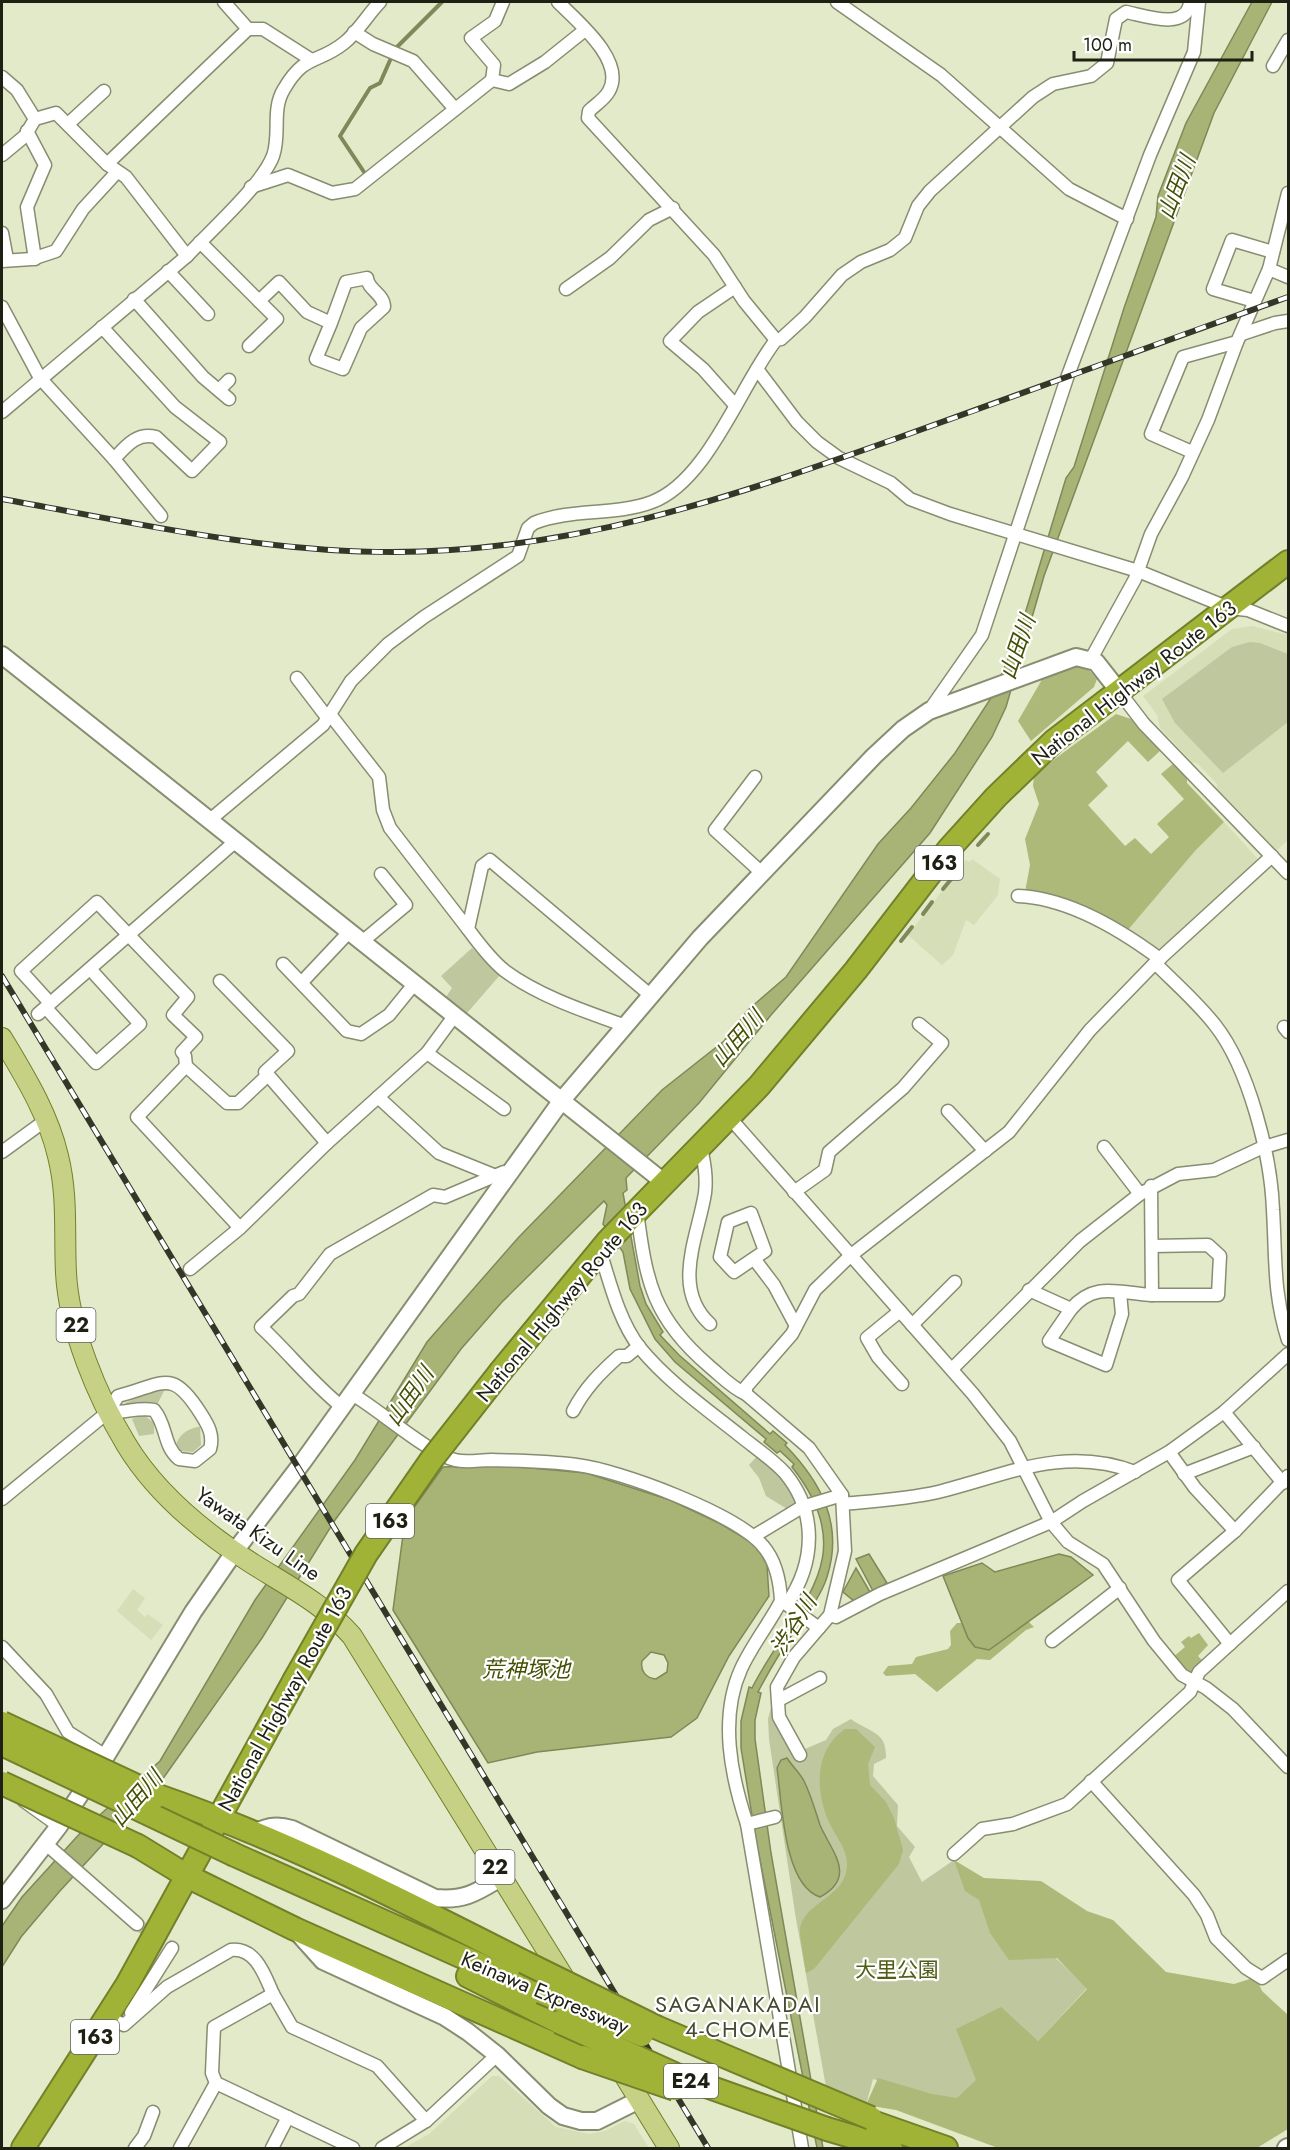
<svg xmlns="http://www.w3.org/2000/svg" width="1290" height="2150" font-family="Jost,'Noto Sans JP',sans-serif">
<style>
.built{fill:#d5deb7}
.green{fill:#bec79e}
.forest{fill:#acb979}
.water{fill:#a7b475;stroke:#7e8858;stroke-width:1.5;fill-rule:evenodd}
.lines{fill:none;stroke-linecap:round;stroke-linejoin:round}
.stream{stroke:#7e8858;stroke-width:4}
.street-tunnel{stroke:#bbc2a6;stroke-width:12;stroke-dasharray:12 6;stroke-linecap:butt}
.street-casing{stroke:#878d70;stroke-width:15}
.secondary-casing{stroke:#878d70;stroke-width:20}
.primary-casing{stroke:#72802a;stroke-width:22}
.highway-casing{stroke:#72802a;stroke-width:26}
.street{stroke:#fff;stroke-width:12}
.secondary{stroke:#fff;stroke-width:16}
.primary{stroke:#c6d186;stroke-width:20}
.highway{stroke:#a0b336;stroke-width:22}
.rail-casing{stroke:#343728;stroke-width:6}
.rail{stroke:#fff;stroke-width:4;stroke-dasharray:11;stroke-linecap:butt}
.highway-bridge-casing{stroke:#72802a;stroke-width:26;stroke-linecap:butt}
.highway-bridge{stroke:#a0b336;stroke-width:22}
.labels{text-anchor:middle;stroke-width:4.5;stroke-linejoin:round;paint-order:stroke}
.shield{fill:#fff;stroke:#62635a;stroke-width:1.5}
.shield-label{font-size:20px;font-weight:bold;fill:#1e2014}
.street-label{font-size:21px;fill:#1e2014;stroke:#fff}
.park-label{font-size:21px;fill:#525d16;stroke:#fff}
.water-label{font-size:22px;font-style:italic;fill:#454f03;stroke:#fff}
.neighbourhood-label{font-size:22px;letter-spacing:1.5px;fill:#454a30;stroke:#fff}
</style>
<rect width="100%" height="100%" fill="#e2eaca"/>
<g class="built">
<path d="M 1252,626 L 1288,635 L 1288,840 L 1276,851 L 1217,789 L 1217,784 L 1197,763 L 1192,762 L 1160,728 L 1157,715 L 1143,696 L 1232,629 Z"/>
<path d="M 1224,822 L 1259,860 L 1162,950 L 1156,951 L 1127,931 L 1195,851 Z"/>
<path d="M 972,859 L 1000,879 L 998,895 L 974,925 L 966,920 L 953,955 L 942,965 L 908,935 L 966,860 L 970,862 Z"/>
<path d="M 133,1589 L 145,1598 L 137,1610 L 145,1617 L 148,1614 L 163,1625 L 151,1640 L 117,1611 Z"/>
<path d="M 492,2076 L 499,2076 L 556,2127 L 589,2134 L 605,2131 L 625,2121 L 634,2124 L 649,2148 L 404,2148 L 429,2134 Z"/>
</g>
<g class="green">
<path d="M 1250,642 L 1260,643 L 1288,654 L 1288,722 L 1223,773 L 1175,723 L 1162,699 L 1232,647 Z"/>
<path d="M 472,948 L 500,975 L 467,1013 L 446,997 L 452,988 L 441,976 Z"/>
<path d="M 165,1389 L 157,1405 L 147,1402 L 127,1406 L 125,1403 L 155,1390 Z"/>
<path d="M 144,1415 L 154,1423 L 154,1434 L 139,1436 L 132,1419 Z"/>
<path d="M 200,1427 L 201,1445 L 193,1452 L 179,1451 L 176,1445 C 178,1435 190,1427 200,1427 Z"/>
<path d="M 758,1455 L 779,1473 L 799,1504 L 787,1509 L 766,1496 L 759,1478 L 749,1465 Z"/>
<path d="M 773,1700 L 788,1742 L 805,1749 L 826,1740 L 833,1729 L 851,1719 C 870,1733 887,1731 886,1758 L 874,1764 L 873,1776 L 898,1805 L 897,1826 L 915,1847 L 909,1857 L 922,1882 L 954,1860 L 1087,1988 L 1038,2041 L 996,2011 L 972,2021 L 1006,2120 L 873,2079 L 866,2105 L 826,2087 L 795,1913 L 769,1739 L 768,1719 Z"/>
</g>
<g class="forest">
<path d="M 1078,666 L 1087,668 L 1097,679 L 1094,687 L 1031,741 L 1018,721 L 1044,676 Z"/>
<path d="M 1116,714 L 1134,720 L 1161,750 L 1148,762 L 1128,741 L 1096,772 L 1108,786 L 1088,805 L 1125,846 L 1135,838 L 1151,854 L 1169,837 L 1157,824 L 1184,799 L 1161,774 L 1174,763 L 1187,778 L 1187,783 L 1224,822 L 1195,851 L 1127,931 L 1025,892 L 1030,865 L 1025,839 L 1039,804 L 1033,786 L 1034,776 C 1060,753 1089,735 1116,714 Z"/>
<path d="M 1029,1622 L 1034,1627 L 1026,1630 L 990,1660 L 977,1659 L 937,1692 L 915,1674 L 886,1676 L 883,1673 L 888,1666 L 912,1664 L 916,1657 L 948,1649 L 951,1645 L 950,1631 L 957,1623 L 962,1623 L 968,1638 L 1001,1642 L 1020,1626 Z"/>
<path d="M 1199,1633 L 1208,1645 L 1198,1656 L 1205,1663 L 1195,1671 L 1185,1672 L 1173,1657 L 1185,1647 L 1181,1642 L 1189,1636 L 1191,1638 Z"/>
<path d="M 845,1729 L 856,1729 L 875,1747 L 868,1764 L 870,1785 L 886,1802 L 894,1818 L 903,1850 L 899,1864 L 814,1969 L 806,1973 C 805,1965 799,1933 800,1928 C 806,1900 849,1897 847,1862 C 846,1847 834,1834 828,1820 C 815,1788 815,1750 845,1729 Z"/>
<path d="M 954,1860 L 984,1878 L 1041,1881 L 1087,1911 L 1113,1920 L 1166,1972 L 1234,1984 L 1256,1977 L 1262,1991 L 1288,2015 L 1288,2129 L 1257,2148 L 998,2148 L 896,2110 L 866,2105 L 878,2078 L 932,2094 L 957,2098 L 976,2080 L 956,2029 L 1001,2007 L 1038,2041 L 1087,1989 L 1057,1958 L 1009,1960 L 990,1933 L 979,1900 L 965,1891 Z"/>
</g>
<g class="water">
<path d="M 1252,2 L 1272,2 L 1214,113 L 1044,576 L 1006,707 L 992,737 L 930,833 L 771,1015 L 699,1103 L 626,1178 L 627,1190 L 623,1193 L 640,1286 L 646,1304 L 663,1332 L 660,1335 L 679,1355 L 770,1434 L 773,1431 L 787,1443 L 785,1445 C 821,1482 844,1524 827,1577 C 821,1596 807,1613 796,1629 C 782,1649 770,1669 758,1692 L 761,1693 L 755,1720 L 755,1739 L 771,1853 L 823,2148 L 817,2148 L 756,1840 L 741,1748 L 741,1721 L 749,1687 L 752,1688 C 793,1607 866,1560 792,1467 L 794,1464 L 780,1451 L 777,1453 L 764,1442 L 766,1439 L 675,1362 L 655,1339 L 630,1289 L 623,1252 L 603,1224 L 607,1205 L 604,1201 L 502,1302 L 461,1349 L 335,1520 L 262,1638 L 162,1780 L 59,1892 L 21,1937 L 2,1967 L 2,1926 L 22,1897 L 83,1830 L 160,1761 L 255,1600 L 355,1460 L 427,1342 L 518,1238 L 662,1090 L 724,1041 L 748,1010 L 786,977 L 878,844 L 911,808 L 955,753 L 993,695 L 1021,627 L 1066,478 L 1074,467 L 1124,308 L 1156,217 L 1158,196 L 1186,123 Z"/>
<path d="M 498,1465 L 586,1473 L 670,1500 L 719,1523 L 756,1545 L 767,1565 L 769,1596 L 729,1656 L 697,1718 L 671,1737 L 537,1752 L 488,1763 L 393,1610 L 405,1520 L 443,1467 ZM 651,1652 L 664,1655 L 668,1663 L 667,1672 L 656,1679 C 646,1678 640,1671 642,1661 Z"/>
<path d="M 869,1554 L 887,1583 L 873,1591 L 856,1559 Z"/>
<path d="M 1059,1554 L 1071,1557 L 1093,1575 L 989,1650 L 975,1647 L 968,1638 L 943,1576 L 982,1563 L 995,1572 Z"/>
<path d="M 856,1568 L 870,1592 L 854,1601 L 843,1592 Z"/>
<path d="M 787,1758 C 792,1766 800,1773 804,1781 C 811,1795 815,1810 820,1825 C 831,1851 858,1877 820,1897 C 783,1885 782,1801 777,1768 L 781,1760 Z"/>
</g>
<g class="lines">
<g class="stream">
<path d="M 366,175 L 340,136 L 370,88 L 380,83 L 395,49 L 442,2"/>
<path d="M 978,845 L 988,834"/>
<path d="M 943,889 L 952,878"/>
<path d="M 923,914 L 932,902"/>
<path d="M 901,941 L 912,927"/>
</g>
<path class="street-tunnel" d="M 137,1924 L 172,1948"/>
<defs>
<g id="street">
<path d="M 224,2 L 248,29"/>
<path d="M 558,2 C 577,21 626,61 609,91 C 605,99 595,105 589,111 L 588,118 L 714,255 L 744,301 L 776,340"/>
<path d="M 837,2 L 941,75 L 1069,189 L 1127,219"/>
<path d="M 354,32 L 373,44 L 413,61 L 455,109"/>
<path d="M 1273,66 L 1288,40"/>
<path d="M 2,77 L 17,90 L 35,119"/>
<path d="M 492,80 L 494,65 L 471,38 L 495,21 L 503,2"/>
<path d="M 68,124 L 104,91"/>
<path d="M 27,131 L 45,165 L 27,207 L 35,259"/>
<path d="M 2,155 L 25,136 L 35,119 L 56,113 L 107,164 L 126,177 L 187,256"/>
<path d="M 107,164 L 248,29 L 263,29 L 310,59"/>
<path d="M 251,187 L 288,175 L 332,193 L 355,189 L 492,80 L 509,84 L 545,62 L 585,30"/>
<path d="M 2,233 L 7,259"/>
<path d="M 200,242 L 277,319 L 249,346"/>
<path d="M 2,261 L 32,259 L 56,251 L 83,209 L 117,172"/>
<path d="M 1269,269 L 1288,277"/>
<path d="M 168,271 L 208,314"/>
<path d="M 566,289 L 610,258 L 649,220 L 673,208"/>
<path d="M 134,299 L 203,377 L 229,399"/>
<path d="M 259,301 L 279,282 L 307,312 L 331,323 L 346,282 L 367,278 C 368,290 384,294 384,307 L 361,328 L 343,369 L 316,359 L 331,323"/>
<path d="M 1254,301 L 1213,289 L 1232,240 L 1273,252"/>
<path d="M 2,307 L 40,378 L 114,459 L 161,516"/>
<path d="M 102,327 L 175,407 L 220,442 L 192,471 L 156,437 C 137,432 126,446 114,459"/>
<path d="M 1242,334 L 1275,323 L 1288,321"/>
<path d="M 757,369 L 797,422 L 817,442 L 839,458 L 891,483 L 910,499 L 950,514 L 1138,571 L 1229,608 L 1248,610 L 1288,626"/>
<path d="M 219,390 L 229,380"/>
<path d="M 735,405 L 703,369 L 670,341 L 698,312 L 735,287"/>
<path d="M 2,412 L 187,256 C 209,232 262,185 273,156 C 281,134 271,110 284,89 C 305,53 318,64 344,43 C 358,32 368,14 380,2"/>
<path d="M 1192,452 L 1151,434 L 1183,357 L 1237,342"/>
<path d="M 1091,659 L 1135,579 L 1151,534 L 1182,477 L 1208,420 L 1237,342 L 1269,269 L 1288,193"/>
<path d="M 297,678 L 326,716"/>
<path d="M 1118,690 L 1144,724 L 1288,873"/>
<path d="M 929,711 L 982,635 L 1067,378 L 1150,155 L 1194,52 L 1199,2"/>
<path d="M 329,713 L 379,777 L 383,810 L 390,828 L 468,929"/>
<path d="M 755,777 L 715,830 L 762,873"/>
<path d="M 211,819 L 323,725 L 351,681 L 388,644 L 424,617 L 518,556 L 528,528 L 534,523 C 571,508 615,516 652,502 C 708,481 740,386 776,340 L 781,339 L 805,317 L 842,275 L 861,262 L 890,250 L 905,238 L 918,206 L 930,191 L 1033,97 L 1053,84 L 1091,76 L 1107,63 L 1116,19 L 1126,12 C 1146,16 1187,31 1190,2"/>
<path d="M 1018,896 C 1069,898 1121,930 1160,959"/>
<path d="M 363,941 L 406,905 L 381,874"/>
<path d="M 1155,963 C 1175,983 1198,1003 1215,1025 C 1249,1068 1271,1156 1273,1210 C 1276,1258 1273,1293 1288,1340"/>
<path d="M 283,964 L 347,1031 L 361,1034 L 389,1015 L 415,983"/>
<path d="M 220,981 L 288,1051 L 265,1072 L 268,1075"/>
<path d="M 302,982 L 350,931"/>
<path d="M 50,1003 L 21,971 L 97,902 L 188,997 L 173,1015 L 196,1037 L 182,1052 L 185,1056 L 186,1066"/>
<path d="M 46,1008 L 96,1063 L 140,1024 L 91,970"/>
<path d="M 38,1014 L 237,840"/>
<path d="M 623,1025 C 584,1011 539,996 505,971 C 491,960 479,944 468,929 L 482,866 L 490,860 L 649,994"/>
<path d="M 1284,1027 L 1288,1032"/>
<path d="M 427,1053 L 504,1109"/>
<path d="M 378,1097 L 439,1153 L 496,1176"/>
<path d="M 948,1111 L 985,1151"/>
<path d="M 730,1118 L 973,1394 L 1010,1441 L 1051,1522 L 1068,1542 L 1103,1564 L 1154,1641 L 1182,1675 L 1206,1688 L 1233,1709 L 1288,1767"/>
<path d="M 327,1143 L 427,1053 L 455,1015"/>
<path d="M 701,1147 C 704,1162 707,1177 705,1193 C 698,1237 671,1288 710,1324"/>
<path d="M 1104,1147 L 1140,1194"/>
<path d="M 2,1152 L 46,1120"/>
<path d="M 794,1192 L 825,1170 L 829,1152 L 903,1088 L 942,1043 L 919,1024"/>
<path d="M 637,1211 C 646,1282 653,1318 709,1366 C 721,1376 732,1388 746,1394"/>
<path d="M 751,1213 L 765,1251 L 734,1272 L 720,1257 L 728,1222 Z"/>
<path d="M 600,1251 C 610,1283 619,1321 640,1348 C 669,1383 708,1410 743,1438 C 757,1449 773,1460 785,1473 C 818,1513 815,1563 787,1604"/>
<path d="M 755,1260 L 774,1285 L 796,1326"/>
<path d="M 190,1269 L 240,1228 L 327,1143 L 268,1075 L 238,1103 L 227,1103 L 186,1066 L 137,1117 L 240,1228"/>
<path d="M 1029,1290 L 1071,1309 C 1095,1281 1118,1293 1152,1295 L 1151,1186"/>
<path d="M 1152,1295 L 1218,1295 L 1220,1256 L 1208,1245 L 1152,1246"/>
<path d="M 1071,1309 L 1049,1341 L 1106,1365 L 1122,1314 L 1120,1293"/>
<path d="M 900,1311 L 867,1338 L 878,1357 L 902,1384"/>
<path d="M 912,1325 L 955,1282"/>
<path d="M 952,1369 L 1080,1241 L 1140,1194 L 1178,1174 L 1214,1170 L 1261,1148 L 1288,1140"/>
<path d="M 352,1394 C 378,1409 429,1454 455,1460 C 466,1463 480,1460 491,1460 C 520,1461 549,1461 577,1465 C 619,1470 737,1514 763,1546 C 776,1561 780,1581 781,1601 C 769,1624 752,1645 741,1669 C 719,1718 731,1776 747,1824 L 802,2148"/>
<path d="M 342,1407 C 312,1383 289,1353 261,1327 L 293,1296 L 299,1294 L 330,1254 L 433,1195 L 445,1197 L 504,1172 L 509,1174"/>
<path d="M 573,1411 C 585,1388 600,1373 619,1356 L 627,1356 L 639,1346"/>
<path d="M 1224,1412 L 1283,1483"/>
<path d="M 1169,1452 L 1195,1488 L 1235,1531"/>
<path d="M 1184,1474 L 1254,1447"/>
<path d="M 2,1499 L 108,1412 L 118,1396 C 163,1385 171,1366 201,1414 C 208,1425 214,1435 210,1449 L 195,1461 L 179,1459 C 163,1446 167,1425 154,1410 C 138,1407 125,1413 108,1412"/>
<path d="M 843,1504 C 875,1501 907,1499 938,1492 C 1007,1475 1064,1445 1135,1472"/>
<path d="M 754,1536 L 802,1507 L 842,1495"/>
<path d="M 782,1601 L 819,1628"/>
<path d="M 830,1615 L 836,1617 L 880,1594 L 1051,1522 L 1083,1501 L 1169,1452 L 1224,1412 L 1288,1354"/>
<path d="M 1052,1641 L 1120,1588"/>
<path d="M 1230,1644 L 1178,1580 L 1235,1531 L 1288,1476"/>
<path d="M 2,1647 L 46,1694 L 68,1732 L 106,1756"/>
<path d="M 779,1700 L 820,1678"/>
<path d="M 800,1755 L 779,1717 L 777,1687 L 794,1657 L 830,1615 L 845,1551 L 842,1495 L 809,1448 L 746,1394 L 746,1387 L 792,1334 L 815,1290 L 850,1256 L 1009,1132 L 1090,1030 L 1155,963 L 1272,856"/>
<path d="M 1091,1781 L 1194,1895 L 1207,1915 L 1216,1938 L 1246,1968 L 1262,1978 L 1288,1960"/>
<path d="M 24,1801 L 59,1826"/>
<path d="M 747,1824 L 775,1817"/>
<path d="M 46,1844 L 137,1924"/>
<path d="M 954,1854 L 982,1829 L 1013,1824 L 1067,1804 L 1190,1692 L 1199,1672 L 1288,1591"/>
<path d="M 131,2013 L 172,1948"/>
<path d="M 108,2017 L 124,2025 L 167,1987 L 231,1950 C 256,1947 265,1976 273,1994"/>
<path d="M 135,2148 L 144,2136 L 153,2112"/>
<path d="M 180,2148 L 216,2083"/>
<path d="M 272,2148 L 288,2117"/>
<path d="M 353,2148 L 216,2083 L 212,2073 L 214,2027 L 273,1994 L 292,2027 L 377,2066 L 426,2121"/>
<path d="M 382,2148 L 426,2121 L 497,2055"/>
</g>
<g id="secondary">
<path d="M 2,655 L 665,1183"/>
<path d="M 256,1832 C 269,1826 278,1825 292,1829 L 435,1898 C 465,1901 477,1892 502,1877"/>
<path d="M 2,1900 L 59,1826 L 106,1756 L 193,1612 L 235,1551 L 302,1463 L 562,1100 L 700,938 L 874,756 L 903,729 L 929,711 L 1076,657 L 1096,662 L 1118,690"/>
<path d="M 297,1932 L 323,1961 L 445,2017 L 468,2032 L 497,2055 L 549,2106 L 563,2116 L 581,2121 L 597,2121 L 639,2100"/>
<path d="M 1286,2148 L 1288,2147"/>
</g>
<g id="primary">
<path d="M 2,1038 C 24,1075 48,1113 58,1156 C 68,1196 64,1233 66,1273 C 69,1329 97,1396 126,1444 C 156,1494 204,1533 253,1564 C 288,1586 325,1605 352,1636 L 569,1986"/>
<path d="M 618,2065 L 669,2148"/>
</g>
<g id="highway">
<path d="M 501,1371 L 608,1241 L 759,1086 L 856,970 L 949,849 L 996,797 L 1054,741 L 1288,562"/>
<path d="M 158,1796 C 285,1840 404,1901 524,1962"/>
<path d="M 138,1846 L 187,1876 L 295,1929 L 582,2057"/>
<path d="M 235,1855 L 541,1992"/>
<path d="M 468,1976 L 559,2022"/>
<path d="M 872,2122 L 946,2148"/>
<path d="M 827,2129 L 891,2148"/>
<path d="M 23,2148 L 127,1985 L 294,1681"/>
</g>
</defs>
<use href="#street" class="street-casing"/>
<use href="#secondary" class="secondary-casing"/>
<use href="#primary" class="primary-casing"/>
<use href="#highway" class="highway-casing"/>
<use href="#street" class="street"/>
<use href="#secondary" class="secondary"/>
<use href="#primary" class="primary"/>
<use href="#highway" class="highway"/>
<defs>
<g id="rail">
<path d="M 2,499 C 130,522 261,552 392,552 C 571,552 726,499 892,440 C 1024,393 1156,344 1288,297"/>
<path d="M 2,976 L 708,2148"/>
</g>
</defs>
<use href="#rail" class="rail-casing"/>
<use href="#rail" class="rail"/>
<defs>
<g id="highway-bridge">
<path d="M 294,1681 L 366,1554 L 432,1459 L 501,1371"/>
<path d="M 2,1723 L 158,1796"/>
<path d="M 2,1744 L 235,1855"/>
<path d="M 2,1783 L 138,1846"/>
<path d="M 524,1962 L 658,2028 L 871,2118"/>
<path d="M 541,1992 L 642,2035"/>
<path d="M 559,2022 L 681,2077 L 827,2129"/>
<path d="M 582,2057 L 675,2089"/>
</g>
</defs>
<use href="#highway-bridge" class="highway-bridge-casing"/>
<use href="#highway-bridge" class="highway-bridge"/>
</g>
<g class="labels">
<g class="shield">
<rect x="915" y="846" width="48" height="34" rx="4.5"/>
<rect x="56.5" y="1308" width="39" height="34" rx="4.5"/>
<rect x="366" y="1504" width="48" height="34" rx="4.5"/>
<rect x="475.5" y="1850" width="39" height="34" rx="4.5"/>
<rect x="71" y="2020" width="48" height="34" rx="4.5"/>
<rect x="664" y="2064" width="54" height="34" rx="4.5"/>
</g>
<g class="shield-label">
<text x="939" y="870">163</text>
<text x="76" y="1332">22</text>
<text x="390" y="1528">163</text>
<text x="495" y="1874">22</text>
<text x="95" y="2044">163</text>
<text x="691" y="2088">E24</text>
</g>
<g class="street-label">
<text transform="translate(1134 683) rotate(-38)" y="7">National Highway Route 163</text>
<text transform="translate(562 1302) rotate(-50)" y="7">National Highway Route 163</text>
<text transform="translate(258 1534) rotate(35)" y="7">Yawata Kizu Line</text>
<text transform="translate(285 1699) rotate(-61)" y="7">National Highway Route 163</text>
<text transform="translate(545 1993) rotate(23)" y="7">Keinawa Expressway</text>
</g>
<g class="park-label">
<text x="897" y="1977">大里公園</text>
</g>
<g class="water-label">
<text transform="translate(1176 187) rotate(-69)" y="8">山田川</text>
<text transform="translate(1017 647) rotate(-71)" y="8">山田川</text>
<text transform="translate(737 1038) rotate(-49)" y="8">山田川</text>
<text transform="translate(409 1396) rotate(-55)" y="8">山田川</text>
<text transform="translate(793 1625) rotate(-58)" y="8">渋谷川</text>
<text x="526" y="1677">荒神塚池</text>
<text transform="translate(136 1798) rotate(-49)" y="8">山田川</text>
</g>
<g class="neighbourhood-label">
<text x="738" y="2012">SAGANAKADAI<tspan x="738" dy="25">4-CHOME</tspan></text>
</g>
</g>
<rect width="1290" height="2150" fill="none" stroke="#1e2014" stroke-width="6"/>
<path d="M1074 51v9h178v-9" fill="none" stroke="#1e2014" stroke-width="3"/>
<text x="1083" y="51" font-size="18" fill="#1e2014" stroke="#ffffff" stroke-width="4.5" paint-order="stroke">100 m</text>
</svg>
